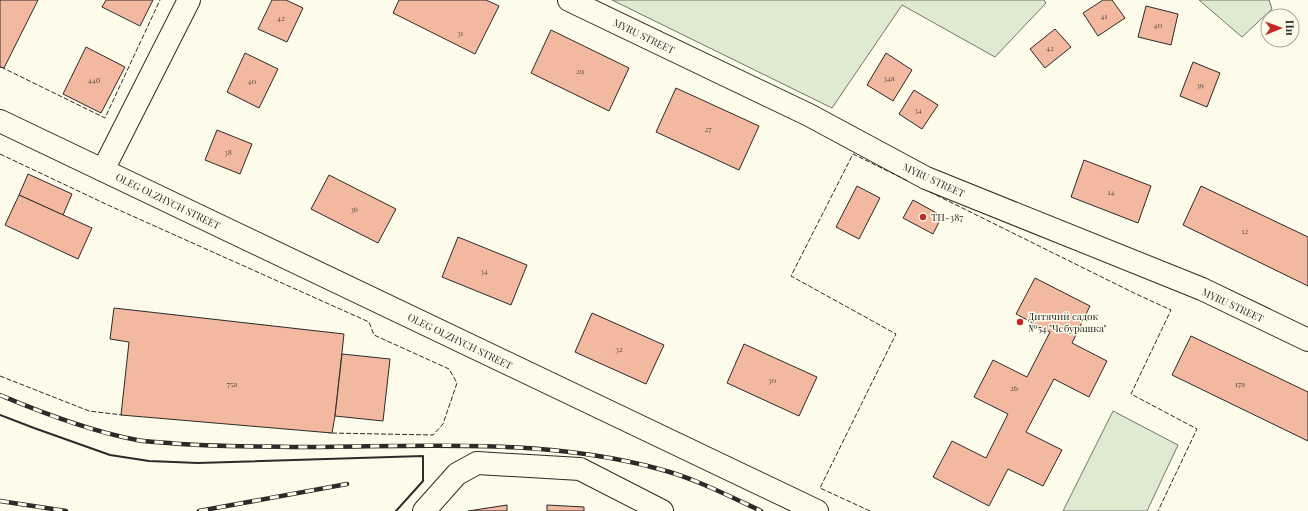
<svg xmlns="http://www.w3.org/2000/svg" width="1308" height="511" font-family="'Playfair Display',serif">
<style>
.green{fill:#deebd1;stroke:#74746e}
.building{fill:#f2b8a0;stroke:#2b2b2b}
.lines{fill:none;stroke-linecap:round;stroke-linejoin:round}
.minor-casing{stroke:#2b2b2b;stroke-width:24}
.minor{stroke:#fdfbea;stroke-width:22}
.rail-casing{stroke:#2b2b2b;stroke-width:4.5}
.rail{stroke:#fdfbea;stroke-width:3;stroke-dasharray:9;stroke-linecap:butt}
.fence{stroke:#2b2b2b;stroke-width:1;stroke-dasharray:5 2;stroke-linecap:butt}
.wall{stroke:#2b2b2b;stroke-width:2}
.poi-dot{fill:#c62828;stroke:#fdfbea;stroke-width:1.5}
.labels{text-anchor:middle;stroke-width:3;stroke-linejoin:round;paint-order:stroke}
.number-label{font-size:8px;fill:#5d4e48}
.street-label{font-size:10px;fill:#2b2b2b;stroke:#fdfbea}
.poi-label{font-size:10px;fill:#2b2b2b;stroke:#fdfbea;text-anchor:start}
</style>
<rect width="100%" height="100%" fill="#fdfbea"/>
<g class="green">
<path d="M 612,0 L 1044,0 L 1046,3 L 995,57 L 902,5 L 832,108 Z"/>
<path d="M 1199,0 L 1269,0 L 1272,9 L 1242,37 Z"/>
<path d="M 1113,411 L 1178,445 L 1147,511 L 1063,511 Z"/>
</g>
<g class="building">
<path d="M 0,0 L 38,0 L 4,68 L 0,67 Z"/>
<path d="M 106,0 L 153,0 L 140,26 L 102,7 Z"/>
<path d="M 272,0 L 286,0 L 303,8 L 287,42 L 258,29 Z"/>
<path d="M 399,0 L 486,0 L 499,6 L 475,54 L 393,13 Z"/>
<path d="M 1103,0 L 1112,0 L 1125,18 L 1098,36 L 1083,13 Z"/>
<path d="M 1146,6 L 1178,14 L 1171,45 L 1138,37 Z"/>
<path d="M 1055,29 L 1071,47 L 1045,68 L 1030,49 Z"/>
<path d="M 551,30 L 629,68 L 609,111 L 531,73 Z"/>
<path d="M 86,47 L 125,67 L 101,113 L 63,94 Z"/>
<path d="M 245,53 L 278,69 L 259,108 L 227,92 Z"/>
<path d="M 886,53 L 912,70 L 893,101 L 867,85 Z"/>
<path d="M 1193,62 L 1220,73 L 1207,107 L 1180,96 Z"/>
<path d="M 676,88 L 759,126 L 739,170 L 656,132 Z"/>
<path d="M 914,90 L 938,105 L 922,129 L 899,114 Z"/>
<path d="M 217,130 L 252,144 L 240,174 L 205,160 Z"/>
<path d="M 1084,160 L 1151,186 L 1138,223 L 1071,197 Z"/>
<path d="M 28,174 L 72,194 L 63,215 L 19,195 Z"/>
<path d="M 329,175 L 396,209 L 378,243 L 311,209 Z"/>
<path d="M 857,186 L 880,198 L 859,239 L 836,227 Z"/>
<path d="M 1201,186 L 1308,237 L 1308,286 L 1183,225 Z"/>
<path d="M 19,195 L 92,228 L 78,259 L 5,225 Z"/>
<path d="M 913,200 L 942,216 L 933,234 L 903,218 Z"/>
<path d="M 458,237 L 527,265 L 511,305 L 442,277 Z"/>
<path d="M 1035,278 L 1090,306 L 1072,343 L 1107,361 L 1089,397 L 1054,379 L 1026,432 L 1062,450 L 1043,486 L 1008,469 L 989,506 L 933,477 L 952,441 L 986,458 L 1008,414 L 974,397 L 993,360 L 1027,377 L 1050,332 L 1016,314 Z"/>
<path d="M 114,308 L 344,334 L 335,416 L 332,433 L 121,415 L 129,342 L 110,339 Z"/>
<path d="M 592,313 L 664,345 L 646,384 L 575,352 Z"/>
<path d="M 1191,336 L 1308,392 L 1308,441 L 1172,375 Z"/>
<path d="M 744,344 L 817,377 L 799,416 L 727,383 Z"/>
<path d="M 342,354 L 390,359 L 383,421 L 335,416 Z"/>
<path d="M 507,505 L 507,511 L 468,511 Z"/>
<path d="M 547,505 L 584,507 L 584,511 L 547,511 Z"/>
</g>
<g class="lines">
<defs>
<g id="minor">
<path d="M 569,0 L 809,115 L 926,178 L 1202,289 L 1308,340"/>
<path d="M 0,121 L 817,511"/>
<path d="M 103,170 L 189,0"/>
<path d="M 424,511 L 457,474 L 477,463 L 580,469 L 662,511"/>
</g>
</defs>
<use href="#minor" class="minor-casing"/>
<use href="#minor" class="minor"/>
<defs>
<g id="rail">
<path d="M 0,395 C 45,414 90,431 137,440 C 148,442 158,442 169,443 C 211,447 255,446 298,447 C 419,447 541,437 659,469 C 694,478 729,496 761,511"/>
<path d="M 0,501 L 66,511"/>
<path d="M 199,511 L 347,484"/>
</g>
</defs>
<use href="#rail" class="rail-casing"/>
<use href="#rail" class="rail"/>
<g class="fence">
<path d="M 1,67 L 105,118 L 160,0"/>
<path d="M 0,154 L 110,206 L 369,322 L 374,335 L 449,369 L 457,383 L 443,424 L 433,435 L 329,433"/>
<path d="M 930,192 L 1136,294 L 1171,310 L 1131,394 L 1197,429 L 1158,511"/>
<path d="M 0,376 L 89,411 L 122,415"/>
<path d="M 870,511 L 820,488 L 896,334 L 791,276 L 853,154 L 908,181"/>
</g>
<path class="wall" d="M 0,415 L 34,428 L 110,455 L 149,461 L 198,463 L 423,456 L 423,481 L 396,511"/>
</g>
<g class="poi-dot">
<circle cx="923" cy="217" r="4"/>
<circle cx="1020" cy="322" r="4"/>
</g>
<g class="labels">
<g class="number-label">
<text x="1104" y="19">41</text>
<text x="281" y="21">42</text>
<text x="1158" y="28">40</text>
<text x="460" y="36">31</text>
<text x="1050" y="51">42</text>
<text x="580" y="74">29</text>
<text x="889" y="81">34а</text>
<text x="94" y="83">44б</text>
<text x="252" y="84">40</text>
<text x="1200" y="88">39</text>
<text x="918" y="113">34</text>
<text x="708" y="132">27</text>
<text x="228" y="155">38</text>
<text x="1111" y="195">14</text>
<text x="354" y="212">36</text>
<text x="1245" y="234">12</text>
<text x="484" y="274">34</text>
<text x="619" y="352">32</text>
<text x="772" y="383">30</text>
<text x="232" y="387">75а</text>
<text x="1240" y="387">17а</text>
<text x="1014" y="391">26</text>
</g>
<g class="street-label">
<text transform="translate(644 36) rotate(26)" y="4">MYRU STREET</text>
<text transform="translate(934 180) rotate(25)" y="4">MYRU STREET</text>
<text transform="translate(168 201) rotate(26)" y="4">OLEG OLZHYCH STREET</text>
<text transform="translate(1233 305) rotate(25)" y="4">MYRU STREET</text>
<text transform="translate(460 341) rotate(26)" y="4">OLEG OLZHYCH STREET</text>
</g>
<g class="poi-label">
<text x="931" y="221">ТП-387</text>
<text x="1028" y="320">Дитячий садок<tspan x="1028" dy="12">№54 "Чебурашка"</tspan></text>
</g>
</g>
<g transform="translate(1280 28) rotate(89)"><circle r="19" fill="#fdfbea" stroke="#a9a89e"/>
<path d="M0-3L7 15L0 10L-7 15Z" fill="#c62828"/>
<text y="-6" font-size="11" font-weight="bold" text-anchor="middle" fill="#2b2b2b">Пн</text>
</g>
</svg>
